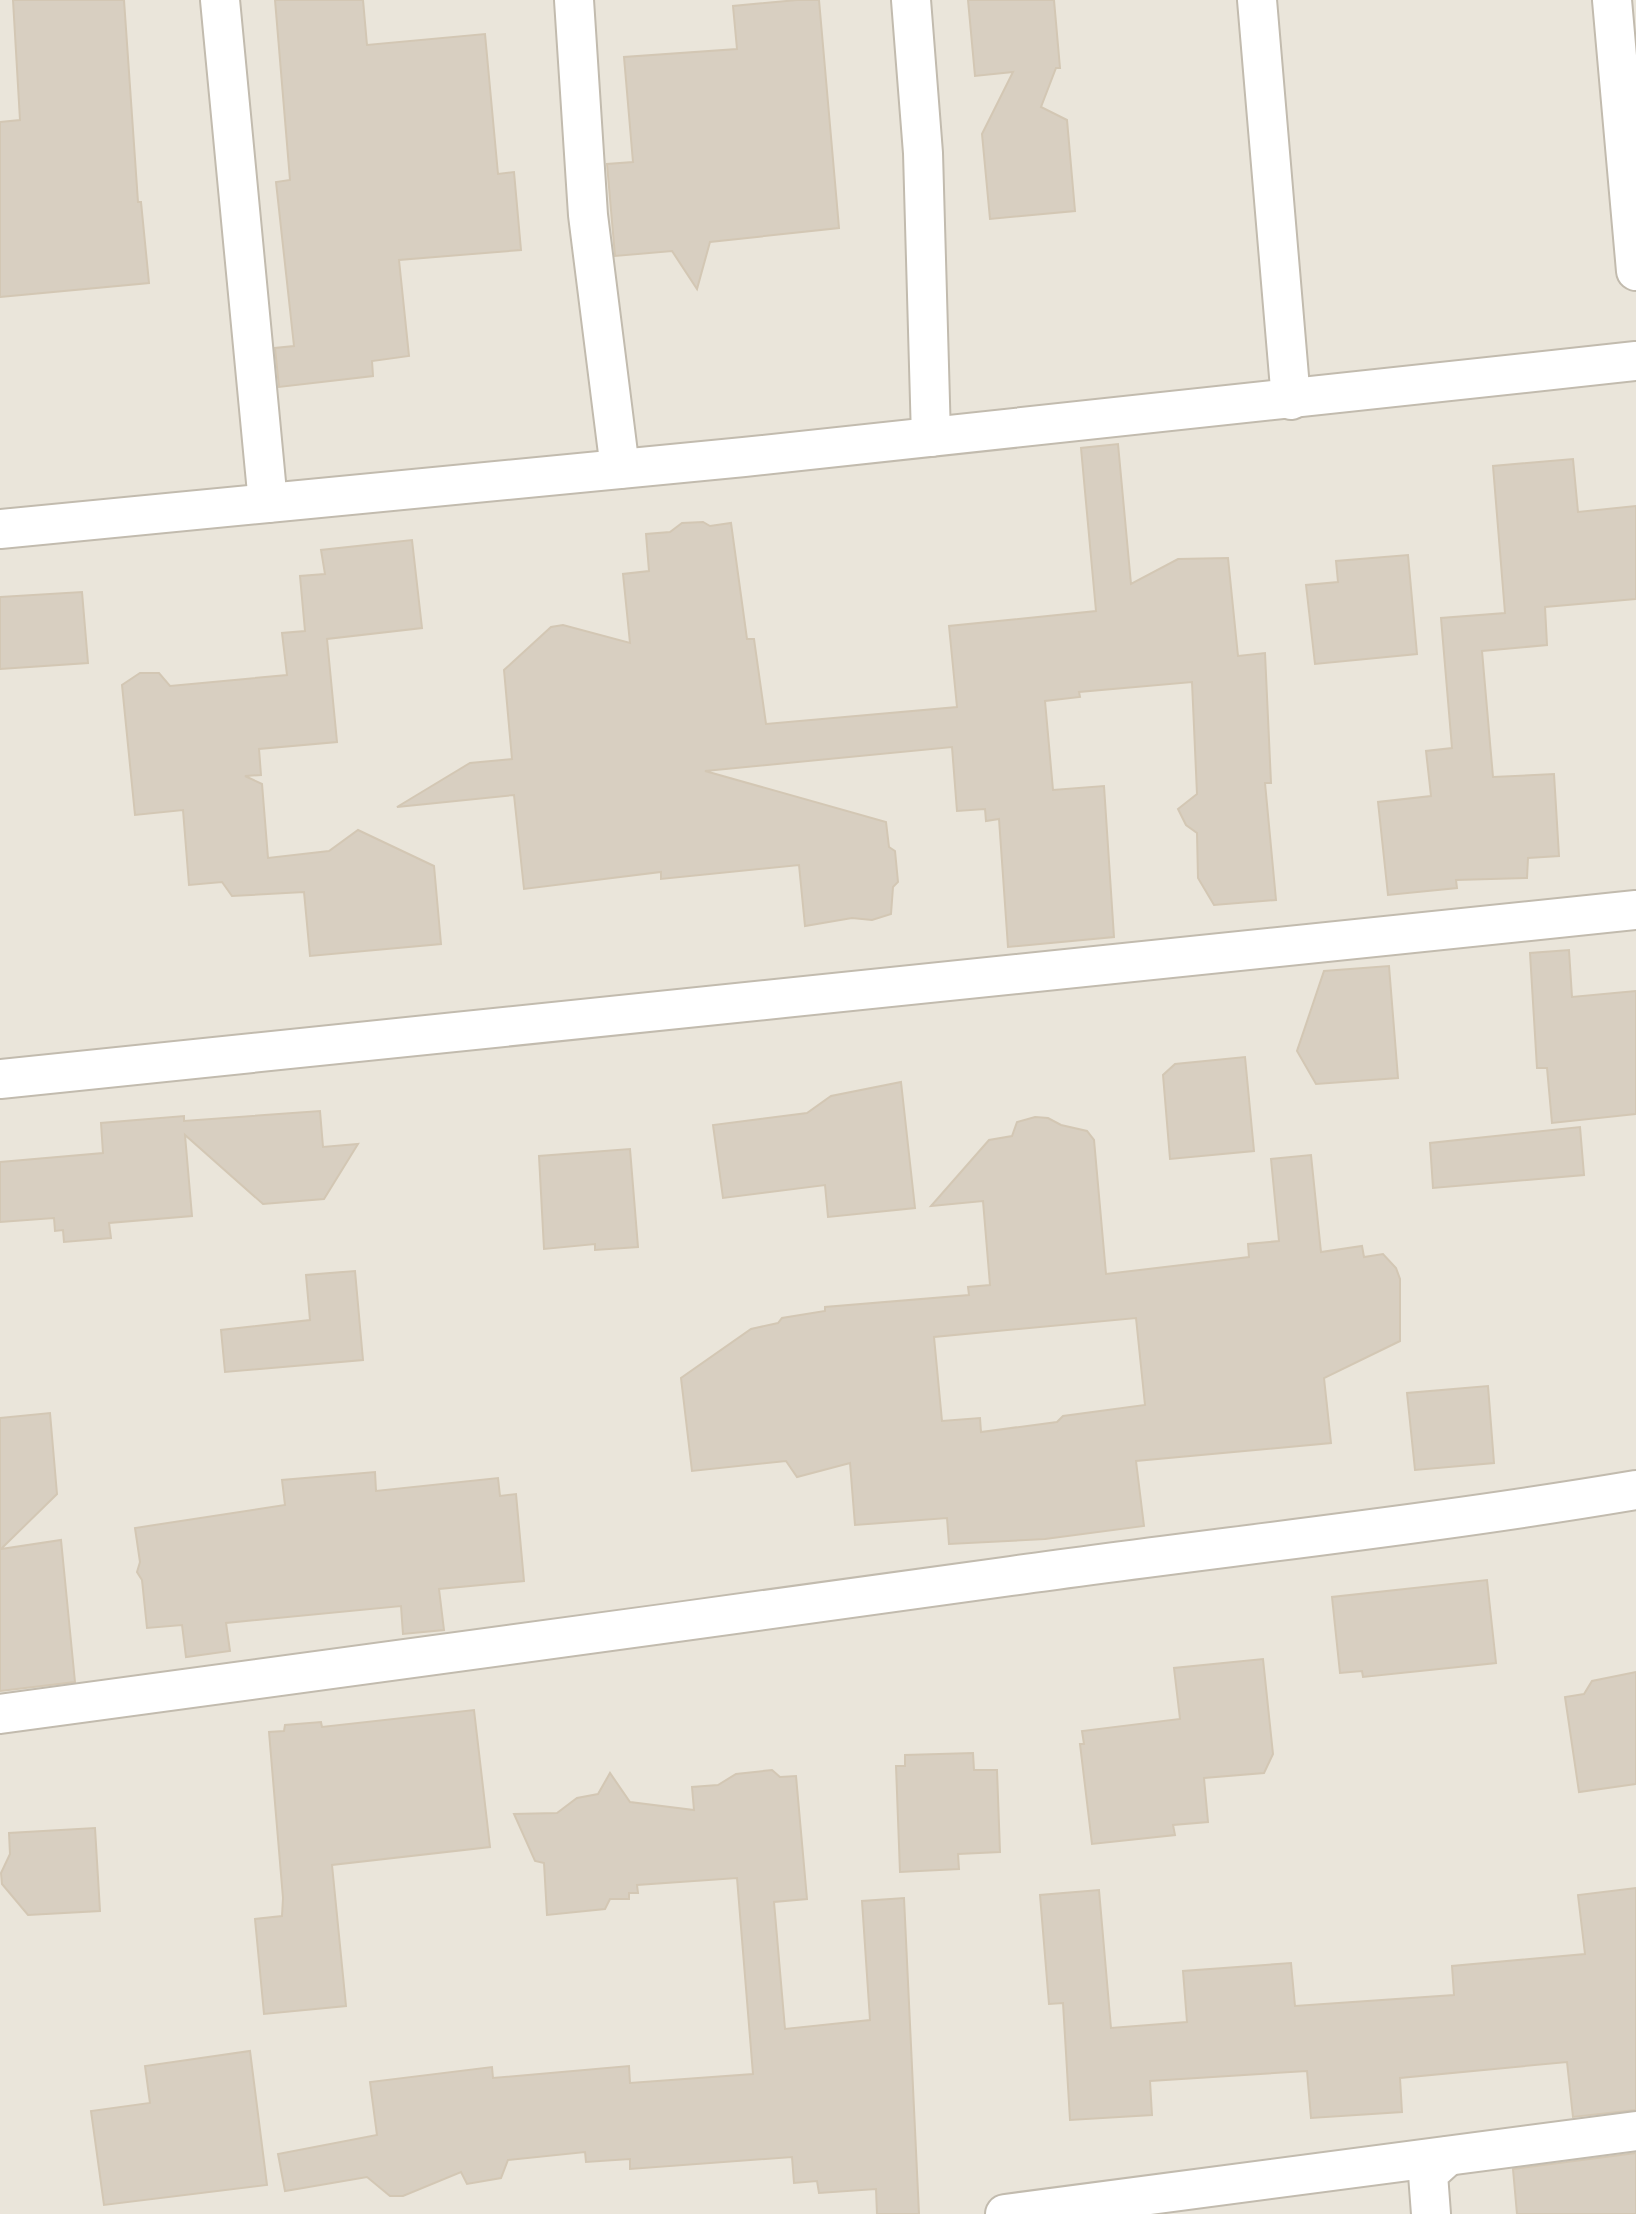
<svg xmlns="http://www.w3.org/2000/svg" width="1636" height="2214" font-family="'Open Sans',sans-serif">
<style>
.residential{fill:#eae5da}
.building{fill:#d8cfc1;stroke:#d3c7b4;stroke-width:2;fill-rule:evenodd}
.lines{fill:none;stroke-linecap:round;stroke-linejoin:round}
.minor-casing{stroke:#c2bbae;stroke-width:42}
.minor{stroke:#fff;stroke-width:38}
</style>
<rect width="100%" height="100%" fill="#f6f3ec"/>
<rect class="residential" x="0" y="0" width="1636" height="2214"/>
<g class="building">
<path d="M 13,0 L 124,0 L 138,202 L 141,202 L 149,283 L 0,297 L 0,122 L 20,120 Z"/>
<path d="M 275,0 L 363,0 L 367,45 L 485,34 L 498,174 L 514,172 L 521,250 L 399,260 L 409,356 L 372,361 L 373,376 L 279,387 L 275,348 L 294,346 L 276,182 L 290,180 Z"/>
<path d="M 797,0 L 819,0 L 839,228 L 710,242 L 697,289 L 672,251 L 615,256 L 607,164 L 633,162 L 624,57 L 737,49 L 733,6 Z"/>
<path d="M 968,0 L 1054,0 L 1060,68 L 1056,68 L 1041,107 L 1067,120 L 1075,211 L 990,219 L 982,134 L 1013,72 L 975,76 Z"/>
<path d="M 1118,444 L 1131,584 L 1178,559 L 1228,558 L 1238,656 L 1265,653 L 1271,783 L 1265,783 L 1276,900 L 1214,905 L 1198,878 L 1197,833 L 1186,825 L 1178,809 L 1197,794 L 1192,682 L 1079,692 L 1080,697 L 1045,701 L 1053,790 L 1104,786 L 1114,937 L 1008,947 L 999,819 L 986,821 L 985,809 L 957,811 L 952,747 L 705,771 L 886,822 L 889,847 L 895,851 L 898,882 L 893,887 L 891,914 L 872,920 L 852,918 L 805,926 L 799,865 L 661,879 L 661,872 L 524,889 L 514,795 L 397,807 L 470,763 L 512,759 L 504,670 L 551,627 L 563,625 L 630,643 L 623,574 L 649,571 L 646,534 L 670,532 L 682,523 L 703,522 L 710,526 L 731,523 L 747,639 L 754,639 L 766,724 L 957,707 L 949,626 L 1096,611 L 1081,448 Z"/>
<path d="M 1573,459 L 1578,512 L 1636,506 L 1636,599 L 1545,607 L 1547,645 L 1482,651 L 1493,777 L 1554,774 L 1559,856 L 1528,858 L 1527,878 L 1456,880 L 1457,888 L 1388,895 L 1378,802 L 1431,796 L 1426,751 L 1452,748 L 1441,618 L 1505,613 L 1493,466 Z"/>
<path d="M 412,540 L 422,628 L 327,639 L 337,742 L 259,749 L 261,775 L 245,776 L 262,784 L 268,858 L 329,851 L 358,830 L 434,866 L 441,944 L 310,956 L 304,892 L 232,896 L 222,882 L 189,885 L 183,810 L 135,815 L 122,685 L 140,673 L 159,673 L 170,686 L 287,675 L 282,633 L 305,631 L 300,576 L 325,574 L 321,550 Z"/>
<path d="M 1408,555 L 1417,654 L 1315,664 L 1306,585 L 1338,582 L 1336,561 Z"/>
<path d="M 82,592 L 88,663 L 0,669 L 0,597 Z"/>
<path d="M 1569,950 L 1572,997 L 1636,991 L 1636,1114 L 1552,1123 L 1547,1068 L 1537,1068 L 1530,953 Z"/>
<path d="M 1389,966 L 1398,1078 L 1316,1084 L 1297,1051 L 1324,971 Z"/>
<path d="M 1245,1057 L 1254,1151 L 1170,1159 L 1163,1075 L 1175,1064 Z"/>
<path d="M 901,1082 L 915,1208 L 828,1217 L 825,1185 L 723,1198 L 713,1125 L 807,1113 L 831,1096 Z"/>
<path d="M 320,1111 L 323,1147 L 358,1144 L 324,1199 L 263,1204 L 185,1135 L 192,1216 L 109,1223 L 111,1238 L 64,1242 L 63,1230 L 55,1231 L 54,1218 L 0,1222 L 0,1162 L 103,1153 L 101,1123 L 184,1116 L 184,1121 Z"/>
<path d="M 1035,1117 L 1048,1118 L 1061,1125 L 1087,1131 L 1094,1140 L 1106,1274 L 1249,1257 L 1248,1244 L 1279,1241 L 1271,1159 L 1311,1155 L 1321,1252 L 1362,1246 L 1364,1257 L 1383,1254 L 1396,1268 L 1400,1279 L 1400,1341 L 1324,1378 L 1331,1443 L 1136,1461 L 1144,1526 L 1045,1539 L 949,1544 L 947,1518 L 855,1525 L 850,1463 L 797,1477 L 786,1461 L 692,1471 L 681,1378 L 751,1329 L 778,1323 L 782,1318 L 825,1311 L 825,1307 L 969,1295 L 968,1287 L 990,1285 L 983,1201 L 931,1206 L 989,1140 L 1012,1136 L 1017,1122 ZM 1136,1318 L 1145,1405 L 1063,1416 L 1057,1422 L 981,1432 L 980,1418 L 942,1421 L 934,1337 Z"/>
<path d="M 1580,1127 L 1584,1175 L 1433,1188 L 1430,1143 Z"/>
<path d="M 630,1149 L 638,1247 L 595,1250 L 595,1244 L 544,1249 L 539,1156 Z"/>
<path d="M 355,1271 L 363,1360 L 225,1372 L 221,1330 L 310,1320 L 306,1275 Z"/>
<path d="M 1488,1386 L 1494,1463 L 1415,1470 L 1407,1393 Z"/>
<path d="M 50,1413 L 57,1494 L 1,1549 L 61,1540 L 75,1682 L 0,1691 L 0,1418 Z"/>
<path d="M 375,1472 L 376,1491 L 498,1478 L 500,1496 L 516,1494 L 524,1581 L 439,1589 L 444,1630 L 403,1634 L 401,1606 L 226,1623 L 230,1651 L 186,1657 L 182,1625 L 147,1628 L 142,1580 L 137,1572 L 140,1562 L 135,1528 L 285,1505 L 282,1480 Z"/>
<path d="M 1487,1580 L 1496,1663 L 1363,1677 L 1362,1671 L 1340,1673 L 1332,1597 Z"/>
<path d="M 1263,1659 L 1273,1754 L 1264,1773 L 1204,1778 L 1208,1822 L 1173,1825 L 1175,1835 L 1092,1844 L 1080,1744 L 1084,1744 L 1082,1731 L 1180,1719 L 1174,1668 Z"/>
<path d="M 1636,1672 L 1636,1784 L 1579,1792 L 1565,1697 L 1584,1694 L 1592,1681 Z"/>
<path d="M 474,1710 L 490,1847 L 332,1865 L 346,2006 L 264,2014 L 255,1919 L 282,1916 L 283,1898 L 269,1732 L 284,1731 L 285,1725 L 321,1722 L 322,1727 Z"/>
<path d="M 973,1753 L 974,1770 L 997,1770 L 1000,1852 L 958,1854 L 959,1869 L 900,1872 L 896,1766 L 905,1766 L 905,1755 Z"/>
<path d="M 772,1770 L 780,1777 L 796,1776 L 807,1899 L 774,1902 L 785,2029 L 870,2020 L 862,1901 L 904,1898 L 919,2214 L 877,2214 L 876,2189 L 819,2193 L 817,2181 L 794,2183 L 792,2157 L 630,2169 L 630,2159 L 586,2162 L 585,2152 L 508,2160 L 501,2178 L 467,2184 L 461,2172 L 403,2196 L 390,2196 L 367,2177 L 285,2191 L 278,2154 L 377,2135 L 370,2082 L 492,2067 L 493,2078 L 629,2066 L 630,2083 L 753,2074 L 737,1878 L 637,1885 L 638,1893 L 629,1893 L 629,1899 L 610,1899 L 605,1909 L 547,1915 L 544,1863 L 535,1861 L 514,1814 L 557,1813 L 577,1798 L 598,1794 L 610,1773 L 630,1802 L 694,1810 L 692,1787 L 718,1785 L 736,1774 Z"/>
<path d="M 95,1828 L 100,1911 L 28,1915 L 2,1884 L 1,1873 L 10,1854 L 9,1833 Z"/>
<path d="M 1636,1888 L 1636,2110 L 1573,2117 L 1567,2062 L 1400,2078 L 1402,2112 L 1311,2118 L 1307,2071 L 1150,2081 L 1152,2115 L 1070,2120 L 1063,2003 L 1049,2004 L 1040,1895 L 1099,1890 L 1111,2028 L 1187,2022 L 1183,1971 L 1291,1963 L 1295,2006 L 1454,1995 L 1452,1966 L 1585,1954 L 1578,1895 Z"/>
<path d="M 250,2051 L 267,2185 L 104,2205 L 91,2111 L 150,2103 L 145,2066 Z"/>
<path d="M 1636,2153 L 1636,2214 L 1517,2214 L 1513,2169 Z"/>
</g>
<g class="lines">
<defs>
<g id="minor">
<path d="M 220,0 L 268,503"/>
<path d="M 574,0 L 588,215 L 620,469"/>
<path d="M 911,0 L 923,153 L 931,437"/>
<path d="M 1257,0 L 1291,400"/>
<path d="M 1612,0 L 1636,271"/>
<path d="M 0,529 L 744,457 L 1636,361"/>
<path d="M 0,1079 L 1636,910"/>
<path d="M 0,1714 C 337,1670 674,1622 1011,1576 C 1219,1547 1429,1525 1636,1490"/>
<path d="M 1005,2214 L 1636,2131"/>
<path d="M 1431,2214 L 1428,2174 L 1448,2156"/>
</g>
</defs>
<use href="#minor" class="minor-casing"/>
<use href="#minor" class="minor"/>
</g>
</svg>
